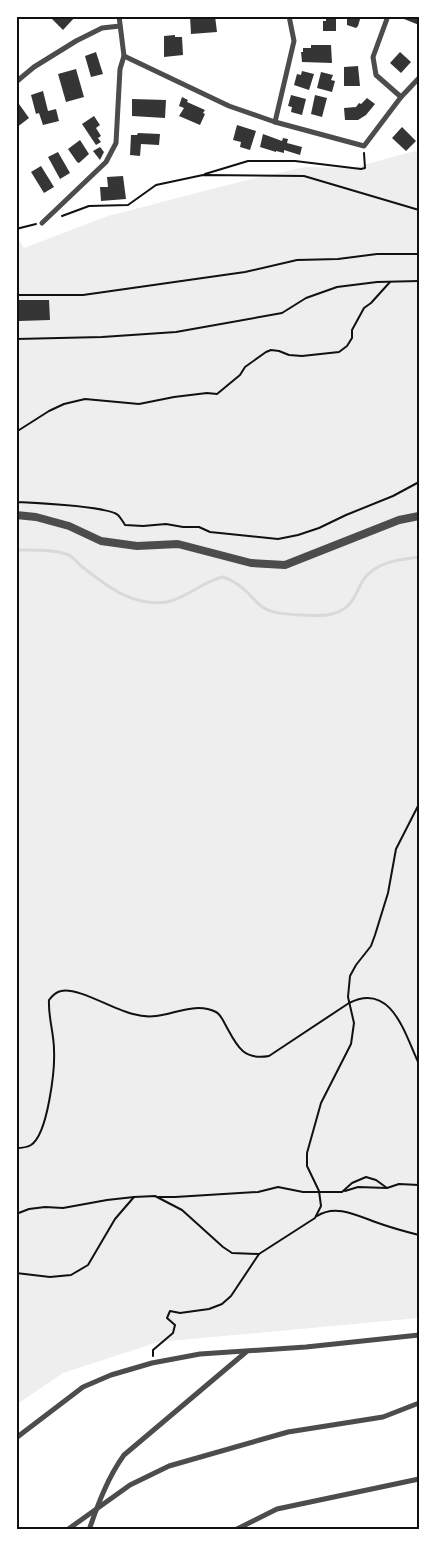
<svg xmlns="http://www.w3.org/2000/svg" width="435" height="1546" font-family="'Roboto Condensed',sans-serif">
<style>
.green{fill:#eee}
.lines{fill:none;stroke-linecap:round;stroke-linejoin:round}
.stream{stroke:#d9d9d9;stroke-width:3}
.building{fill:#353535}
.path{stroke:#111;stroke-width:2}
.minor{stroke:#4c4c4c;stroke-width:5}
.tertiary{stroke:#4c4c4c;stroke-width:8}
.neatline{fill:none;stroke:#111;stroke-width:2}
</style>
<rect width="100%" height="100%" fill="#fff"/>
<path class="green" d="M 419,150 L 419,1318 L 158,1342 L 63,1373 L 16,1405 L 16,235 L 24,248 L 108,216 L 243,181 L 305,167 L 352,168 Z"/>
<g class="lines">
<path class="stream" d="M 16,550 C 31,550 53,549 66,554 C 72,555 76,562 81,566 C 107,586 132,607 167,602 C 187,598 203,581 223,577 C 232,580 241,586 248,593 C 254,599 260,607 268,610 C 278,615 322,617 332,614 C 339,612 347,608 351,602 C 359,592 360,579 372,571 C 385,561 403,559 419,557"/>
</g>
<g class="building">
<path d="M 49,16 L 76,16 L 63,30 Z"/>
<path d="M 190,16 L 215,16 L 217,32 L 191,34 Z"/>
<path d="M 326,16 L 336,16 L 336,31 L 323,31 L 323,21 L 326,21 Z"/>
<path d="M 341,16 L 361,16 L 358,26 L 356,28 L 347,25 L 347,18 Z"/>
<path d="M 405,16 L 419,16 L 419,25 L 404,19 Z"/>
<path d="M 175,35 L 175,37 L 182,37 L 183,55 L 164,57 L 164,36 Z"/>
<path d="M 311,45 L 331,45 L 332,63 L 302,62 L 301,52 L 303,52 L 303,48 L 311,48 Z"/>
<path d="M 96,52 L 103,74 L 91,77 L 85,56 Z"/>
<path d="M 400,52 L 411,62 L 401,73 L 390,63 Z"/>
<path d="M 358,66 L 360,86 L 344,86 L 344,67 Z"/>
<path d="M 76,69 L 84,97 L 66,102 L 58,74 Z"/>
<path d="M 302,71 L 314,74 L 309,90 L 294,85 L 297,74 L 301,75 Z"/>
<path d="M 321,72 L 333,75 L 331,80 L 335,81 L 332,92 L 317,88 Z"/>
<path d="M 43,91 L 48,111 L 56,109 L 59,121 L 43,125 L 39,113 L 36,114 L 31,95 Z"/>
<path d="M 291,95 L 306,99 L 302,115 L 291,112 L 292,107 L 288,106 Z"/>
<path d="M 315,95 L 327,98 L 322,117 L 311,114 Z"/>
<path d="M 182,97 L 188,100 L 187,102 L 205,110 L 203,113 L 205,114 L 200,125 L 179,116 L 184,108 L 179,106 Z"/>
<path d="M 367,98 L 375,104 L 366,115 L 358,120 L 345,120 L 344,108 L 356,107 L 359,103 L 361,104 Z"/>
<path d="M 132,99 L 166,100 L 165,118 L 132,116 Z"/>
<path d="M 19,104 L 29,118 L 16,128 L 16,107 Z"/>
<path d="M 94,116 L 100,125 L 96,128 L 101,136 L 98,138 L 101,142 L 96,145 L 82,124 Z"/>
<path d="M 237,125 L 256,131 L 250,150 L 240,147 L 241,142 L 233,140 Z"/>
<path d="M 402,127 L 416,141 L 406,151 L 392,138 Z"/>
<path d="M 138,133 L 160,134 L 159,145 L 141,144 L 140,156 L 130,155 L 131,135 L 137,135 Z"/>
<path d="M 263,134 L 282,141 L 283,138 L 288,139 L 287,143 L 302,147 L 300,155 L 284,150 L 284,153 L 276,151 L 276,152 L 260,147 Z"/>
<path d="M 80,140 L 89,154 L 79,163 L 77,162 L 68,149 Z"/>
<path d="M 100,147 L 104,152 L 100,160 L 93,151 Z"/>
<path d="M 58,152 L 70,173 L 60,179 L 48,157 Z"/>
<path d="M 41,166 L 54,187 L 44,193 L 31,172 Z"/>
<path d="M 123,176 L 126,199 L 101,201 L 100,187 L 108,187 L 107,177 Z"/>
<path d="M 18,300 L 49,300 L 50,320 L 19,321 Z"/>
</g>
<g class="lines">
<g class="path">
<path d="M 205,174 L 248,161 L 295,161 L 361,169 L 365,168 L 364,153"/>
<path d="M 62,216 L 89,206 L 128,205 L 156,185 L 203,175 L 304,176 L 419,210"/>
<path d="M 16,229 L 36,224"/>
<path d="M 16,295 L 83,295 L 245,272 L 297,260 L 338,259 L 377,254 L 419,254"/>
<path d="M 16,339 L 102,337 L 176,332 L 282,313 L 306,298 L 337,287 L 377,282 L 419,281"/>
<path d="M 16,432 L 49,411 L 64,404 L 85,399 L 139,404 L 174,397 L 207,393 L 217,394 L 240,375 L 245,367 L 266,352 L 271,350 L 279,351 L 289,355 L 302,356 L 339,352 L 347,346 L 352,338 L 352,330 L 364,308 L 371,303 L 390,282"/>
<path d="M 16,502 C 33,503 108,506 118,515 C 121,518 123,522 125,525 L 143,526 L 166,524 L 183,527 L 199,527 L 210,532 L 278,539 L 298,535 L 319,528 L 346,515 L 393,496 L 419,482"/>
<path d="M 16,1148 C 22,1148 26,1148 31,1145 C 48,1134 55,1069 54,1050 C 54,1033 48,1017 49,1000 C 52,996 56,992 61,991 C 78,987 114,1010 133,1014 C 140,1016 148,1017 156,1016 C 175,1014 196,1002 216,1012 C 220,1014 223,1020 225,1024 C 236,1044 242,1061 269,1056 L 349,1003 C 392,981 405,1035 419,1064"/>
<path d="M 345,1191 L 358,1187 L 387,1188"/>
<path d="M 158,1197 L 175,1197 L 258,1192 L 278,1187 L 303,1192 L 342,1192 L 352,1183 L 366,1177 L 376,1180 L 387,1188 L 399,1184 L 419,1185"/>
<path d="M 16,1214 L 29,1209 L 45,1207 L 63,1208 L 107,1200 L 134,1197"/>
<path d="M 317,1216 C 338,1202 363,1219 384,1225 C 396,1229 407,1232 419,1235"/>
<path d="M 16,1273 L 50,1277 L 71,1275 L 88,1265 L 115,1219 L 134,1197 L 155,1196 L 182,1210 L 223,1247 L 232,1253 L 259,1254"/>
<path d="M 153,1356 L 153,1350 L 173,1333 L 175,1325 L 167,1318 L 170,1311 L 180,1313 L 209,1309 L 222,1304 L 231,1296 L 259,1254 L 315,1218 L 321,1206 L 319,1191 L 307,1166 L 307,1153 L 321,1103 L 351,1044 L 354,1023 L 348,997 L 350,976 L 356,965 L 371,946 L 375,935 L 388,893 L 396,849 L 419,804"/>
</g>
<g class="minor">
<path d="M 388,16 L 373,57 L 376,75 L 401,97"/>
<path d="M 124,56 L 229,106 L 275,122 L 364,146 L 401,97 L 419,78"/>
<path d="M 16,82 L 34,67 L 76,41 L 102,28 L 120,26"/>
<path d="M 275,122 L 294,41 L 289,16"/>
<path d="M 42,223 L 106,162 L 116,143 L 120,69 L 124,56 L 119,16"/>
<path d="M 16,1438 L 83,1387 L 111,1375 L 152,1363 L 200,1354 L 306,1347 L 419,1335"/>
<path d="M 67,1530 L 130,1485 L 169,1466 L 288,1432 L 383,1417 L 419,1403"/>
<path d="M 89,1530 C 98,1504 108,1477 124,1455 L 246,1352"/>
<path d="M 235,1530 L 277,1509 L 419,1479"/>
</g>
<path class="tertiary" d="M 16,515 L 36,517 L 69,526 L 101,541 L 137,546 L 178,544 L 251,563 L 285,565 L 399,520 L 419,516"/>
</g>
<rect width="435" height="1546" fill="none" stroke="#ffffff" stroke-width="35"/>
<rect x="18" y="18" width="400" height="1510" class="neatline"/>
</svg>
